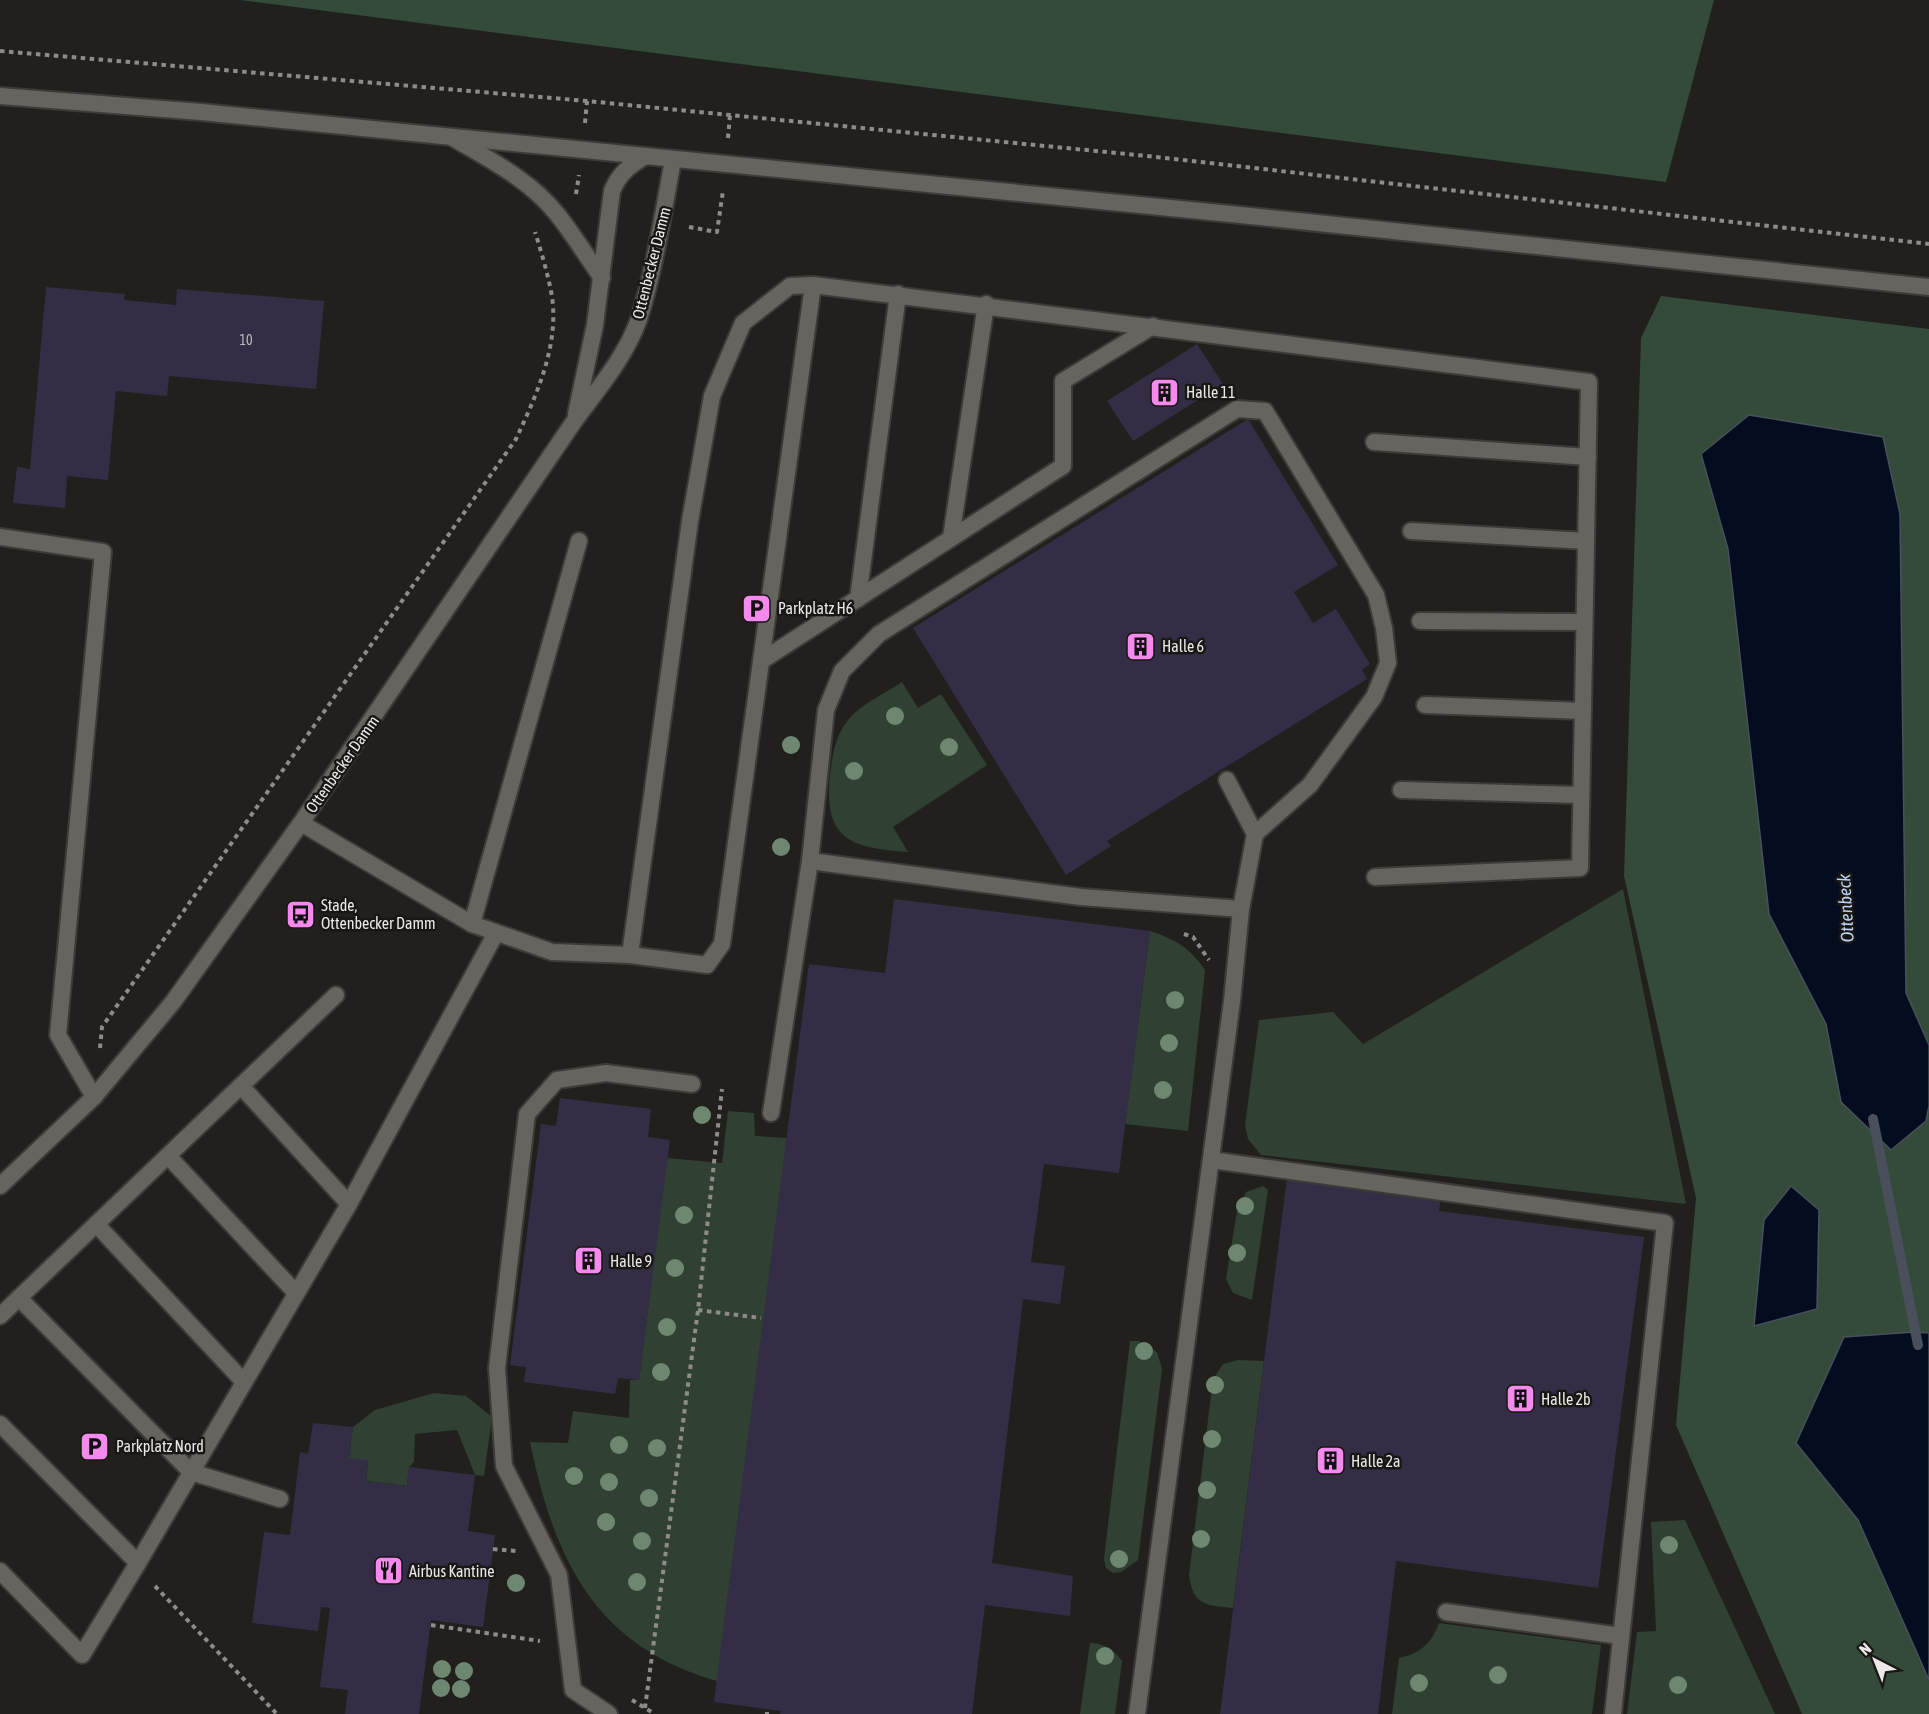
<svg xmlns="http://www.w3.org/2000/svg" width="1929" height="1714" font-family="'Asap Condensed',sans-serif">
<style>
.green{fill:#304033}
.forest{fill:#344b39}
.water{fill:#040d1f;stroke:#494f5b;stroke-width:1.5}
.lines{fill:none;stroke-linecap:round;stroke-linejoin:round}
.stream{stroke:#494f5b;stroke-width:10}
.building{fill:#332e46}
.service-casing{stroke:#3d3b38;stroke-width:20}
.minor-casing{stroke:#3d3b38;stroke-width:20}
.secondary-casing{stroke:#3d3b38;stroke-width:20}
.path{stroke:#8e8c89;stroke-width:4;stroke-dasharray:4.5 4.5;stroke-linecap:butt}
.service{stroke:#66645f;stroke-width:16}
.minor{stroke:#66645f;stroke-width:16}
.secondary{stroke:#66645f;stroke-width:16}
.tree{fill:#6e8771}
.labels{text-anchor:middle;stroke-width:5;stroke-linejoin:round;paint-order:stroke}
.number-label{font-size:14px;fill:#bdbabf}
.street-label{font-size:16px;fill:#ebe9e7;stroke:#191714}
.poi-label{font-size:16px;fill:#ebe9e7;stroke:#191714;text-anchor:start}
.water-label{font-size:18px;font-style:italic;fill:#bdd3f8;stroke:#191714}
</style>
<rect width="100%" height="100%" fill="#22201d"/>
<g class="green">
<path d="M 902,682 L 918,708 L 941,694 L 987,765 L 893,827 L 908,852 C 851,848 823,840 830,774 C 833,753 835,736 849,719 C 861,704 886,693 902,682 Z"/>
<path d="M 1623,889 L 1686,1204 L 1261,1155 L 1248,1139 L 1245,1125 L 1259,1020 L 1333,1012 L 1363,1044 Z"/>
<path d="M 1150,931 C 1175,939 1190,948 1205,970 L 1188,1131 L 1125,1124 Z"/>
<path d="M 728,1111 L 754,1113 L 755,1136 L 787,1138 L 717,1681 C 594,1646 554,1558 530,1442 L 568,1443 L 573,1411 L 629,1418 L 630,1380 L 639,1380 L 667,1158 L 722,1163 Z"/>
<path d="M 1263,1186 L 1268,1190 L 1252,1300 L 1233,1293 L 1226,1279 L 1237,1211 L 1246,1192 Z"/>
<path d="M 1130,1341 L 1139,1341 L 1157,1352 L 1162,1369 L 1138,1560 L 1121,1572 L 1113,1573 L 1106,1568 L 1104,1559 Z"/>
<path d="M 1238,1360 L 1264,1361 L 1233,1608 C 1206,1605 1193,1606 1189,1575 L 1213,1379 L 1223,1364 Z"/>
<path d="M 434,1393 L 466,1396 L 492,1417 L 484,1476 L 475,1475 L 457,1430 L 415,1434 L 414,1462 L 409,1467 L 407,1486 L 366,1481 L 368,1461 L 349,1458 L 353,1427 L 375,1410 Z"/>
<path d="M 1685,1520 L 1775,1714 L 1627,1714 L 1637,1632 L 1656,1631 L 1651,1522 Z"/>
<path d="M 1439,1623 L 1601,1645 L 1592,1714 L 1392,1714 L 1399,1658 C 1421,1653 1431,1644 1439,1623 Z"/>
<path d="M 1090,1643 C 1105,1644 1113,1649 1122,1661 L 1115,1714 L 1080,1714 Z"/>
</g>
<g class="forest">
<path d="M 240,0 L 1714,0 L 1666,182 Z"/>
<path d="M 1661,296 L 1929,329 L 1929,1045 L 1906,993 L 1900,514 L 1883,437 L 1701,454 L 1728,549 L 1769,914 L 1826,1024 L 1841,1102 L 1926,1122 L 1929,1106 L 1929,1333 L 1914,1332 L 1797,1443 L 1858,1520 L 1929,1680 L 1929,1714 L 1802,1714 L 1676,1425 L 1696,1198 L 1624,876 L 1641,338 Z"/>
</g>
<g class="water">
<path d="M 1749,415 L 1883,437 L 1900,514 L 1906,993 L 1929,1045 L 1929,1106 L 1926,1121 L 1891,1150 L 1841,1102 L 1826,1024 L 1769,914 L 1728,549 L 1701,454 Z"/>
<path d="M 1791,1186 L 1819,1210 L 1817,1309 L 1754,1326 L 1764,1220 Z"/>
<path d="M 1914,1332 L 1929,1333 L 1929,1680 L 1858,1520 L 1796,1443 L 1844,1337 Z"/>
</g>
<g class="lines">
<path class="stream" d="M 1873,1119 L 1918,1345"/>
</g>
<g class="building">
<path d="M 46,287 L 125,294 L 124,300 L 176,305 L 177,289 L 324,301 L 316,389 L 169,376 L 167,396 L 116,391 L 108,480 L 67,476 L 65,508 L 13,503 L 17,467 L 30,469 Z"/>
<path d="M 1197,344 L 1223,384 L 1133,441 L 1107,401 Z"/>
<path d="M 1248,419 L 1338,565 L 1294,592 L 1313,623 L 1336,609 L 1370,664 L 1362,670 L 1367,679 L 1107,841 L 1111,846 L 1066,875 L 913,628 Z"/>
<path d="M 894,899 L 1150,931 L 1119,1173 L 1044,1164 L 1031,1262 L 1065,1266 L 1060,1304 L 1023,1299 L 992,1563 L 1073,1576 L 1070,1616 L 985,1605 L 972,1714 L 780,1714 L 781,1711 L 714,1702 L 809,964 L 885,973 Z"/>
<path d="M 560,1098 L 651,1109 L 648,1137 L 670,1140 L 639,1380 L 618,1378 L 615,1394 L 524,1382 L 526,1367 L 510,1365 L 541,1124 L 556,1126 Z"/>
<path d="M 1287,1177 L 1441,1197 L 1439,1211 L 1644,1237 L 1598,1588 L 1396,1561 L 1378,1714 L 1220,1714 Z"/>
<path d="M 313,1423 L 353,1427 L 349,1458 L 368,1460 L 366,1481 L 407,1486 L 409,1467 L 475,1475 L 468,1531 L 495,1535 L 483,1627 L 431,1620 L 419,1714 L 345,1714 L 348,1690 L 320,1687 L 330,1608 L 321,1607 L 318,1631 L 252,1623 L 264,1532 L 290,1535 L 300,1452 L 308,1454 Z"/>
</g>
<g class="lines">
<defs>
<g id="service">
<path d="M 1374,442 L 1588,457"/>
<path d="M 1411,531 L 1586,541"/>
<path d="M 0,537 L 103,552 L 58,1035 L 94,1097"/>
<path d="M 951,538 L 986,304"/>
<path d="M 858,599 L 898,294"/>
<path d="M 1420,621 L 1584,622"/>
<path d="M 761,661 L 1063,466 L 1063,381 L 1153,326"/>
<path d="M 1425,705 L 1583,711"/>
<path d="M 1401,790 L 1581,795"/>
<path d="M 301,823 L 472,924 L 552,952 L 630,955 L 690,521 L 712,396 L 743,323 L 790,286 L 813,285 L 1589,382 L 1580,868 L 1375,877"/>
<path d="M 1241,909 L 1081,897 L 810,861 L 826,710 L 842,671 L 879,634 L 1237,409 L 1265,411 L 1376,595 L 1384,628 L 1388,663 L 1374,697 L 1310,785 L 1255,834"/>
<path d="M 472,924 L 579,541"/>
<path d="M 630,955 L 707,965 L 722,944 L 813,285"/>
<path d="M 241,1086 L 349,1204"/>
<path d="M 771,1113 L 810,861"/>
<path d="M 168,1156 L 296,1293"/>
<path d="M 1211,1160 L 1665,1223 L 1613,1714"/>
<path d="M 96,1224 L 244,1382"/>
<path d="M 19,1298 L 191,1472 L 280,1499"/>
<path d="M 0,1316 L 336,995"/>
<path d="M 0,1424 L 138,1563 L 349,1204 L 496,933"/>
<path d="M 0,1571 L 82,1655 L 138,1563"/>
<path d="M 1446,1612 L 1621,1636"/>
<path d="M 609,1714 L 573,1690 L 559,1575 L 504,1466 L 497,1368 L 527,1114 L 557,1080 L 606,1073 L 692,1084"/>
<path d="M 1137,1714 L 1232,1001 L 1241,909 L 1255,834 L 1227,780"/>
</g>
<g id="minor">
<path d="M 453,138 C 490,160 530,180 557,214 C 573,234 587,257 602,278"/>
<path d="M 576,414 L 595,325 L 612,191 C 619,174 629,166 644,157"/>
<path d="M 0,1186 L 94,1097 L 173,1002 L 301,823 L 575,420 C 598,389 626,356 639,319 C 655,268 663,213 673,160"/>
</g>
<path id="secondary" d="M 0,96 L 201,112 L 1231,214 L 1929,287"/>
</defs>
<use href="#service" class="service-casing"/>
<use href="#minor" class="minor-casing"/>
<use href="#secondary" class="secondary-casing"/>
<g class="path">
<path d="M 0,51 L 587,101 L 1147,156 L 1929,244"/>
<path d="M 585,123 L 587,101"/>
<path d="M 728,138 L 730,115"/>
<path d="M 576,194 L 579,175"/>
<path d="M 689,227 L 717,232 L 723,191"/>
<path d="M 1184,934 L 1193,937 L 1209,960"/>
<path d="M 100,1048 L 102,1027 L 516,439 C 537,394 561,342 551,291 C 547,271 541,251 535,232"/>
<path d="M 698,1310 L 761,1318"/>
<path d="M 493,1549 L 516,1551"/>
<path d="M 155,1586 L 277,1714"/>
<path d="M 431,1625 L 540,1641"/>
<path d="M 632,1700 L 655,1714"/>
<path d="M 645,1708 L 698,1310 L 722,1089"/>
<path d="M 767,1714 L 767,1712"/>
</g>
<use href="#service" class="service"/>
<use href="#minor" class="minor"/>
<use href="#secondary" class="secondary"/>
</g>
<g class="tree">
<circle cx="895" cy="716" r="9"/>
<circle cx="791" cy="745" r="9"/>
<circle cx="949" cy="747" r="9"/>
<circle cx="854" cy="771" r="9"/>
<circle cx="781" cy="847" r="9"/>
<circle cx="1175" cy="1000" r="9"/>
<circle cx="1169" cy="1043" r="9"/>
<circle cx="1163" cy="1090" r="9"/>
<circle cx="702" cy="1115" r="9"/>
<circle cx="1245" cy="1206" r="9"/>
<circle cx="684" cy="1215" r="9"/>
<circle cx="1237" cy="1253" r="9"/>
<circle cx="675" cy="1268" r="9"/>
<circle cx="667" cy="1327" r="9"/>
<circle cx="1144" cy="1351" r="9"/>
<circle cx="661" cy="1372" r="9"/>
<circle cx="1215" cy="1385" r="9"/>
<circle cx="1212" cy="1439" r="9"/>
<circle cx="619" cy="1445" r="9"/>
<circle cx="657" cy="1448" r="9"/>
<circle cx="574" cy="1476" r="9"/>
<circle cx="609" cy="1482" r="9"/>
<circle cx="1207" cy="1490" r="9"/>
<circle cx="649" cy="1498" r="9"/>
<circle cx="606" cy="1522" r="9"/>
<circle cx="1201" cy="1539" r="9"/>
<circle cx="642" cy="1541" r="9"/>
<circle cx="1669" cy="1545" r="9"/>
<circle cx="1119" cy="1559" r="9"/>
<circle cx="637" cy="1582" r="9"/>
<circle cx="516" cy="1583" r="9"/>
<circle cx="1105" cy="1656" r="9"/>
<circle cx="442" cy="1669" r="9"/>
<circle cx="464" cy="1671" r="9"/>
<circle cx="1498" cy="1675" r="9"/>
<circle cx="1419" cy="1683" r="9"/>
<circle cx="1678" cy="1685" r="9"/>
<circle cx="441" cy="1688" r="9"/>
<circle cx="461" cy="1689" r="9"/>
</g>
<defs>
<symbol id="building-square" viewBox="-11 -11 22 22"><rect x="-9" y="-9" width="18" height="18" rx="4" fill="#f589ee" stroke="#191714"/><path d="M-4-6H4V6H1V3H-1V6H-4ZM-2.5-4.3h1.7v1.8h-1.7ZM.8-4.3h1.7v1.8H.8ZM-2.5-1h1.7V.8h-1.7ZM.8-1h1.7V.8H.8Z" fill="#111"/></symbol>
<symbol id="parking-square" viewBox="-11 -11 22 22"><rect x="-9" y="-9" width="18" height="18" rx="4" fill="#f589ee" stroke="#191714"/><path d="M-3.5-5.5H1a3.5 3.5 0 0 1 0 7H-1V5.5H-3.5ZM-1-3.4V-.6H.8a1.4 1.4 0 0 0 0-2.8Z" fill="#111"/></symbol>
<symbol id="bus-square" viewBox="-11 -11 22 22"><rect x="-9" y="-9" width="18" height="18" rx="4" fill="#f589ee" stroke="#191714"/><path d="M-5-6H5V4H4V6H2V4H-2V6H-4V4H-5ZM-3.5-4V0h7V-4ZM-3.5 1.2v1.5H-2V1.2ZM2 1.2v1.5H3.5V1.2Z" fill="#111"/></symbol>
<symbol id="restaurant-square" viewBox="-11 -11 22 22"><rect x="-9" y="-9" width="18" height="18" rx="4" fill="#f589ee" stroke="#191714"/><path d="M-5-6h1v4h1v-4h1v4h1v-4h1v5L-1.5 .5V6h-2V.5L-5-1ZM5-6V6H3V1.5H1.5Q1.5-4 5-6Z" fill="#111"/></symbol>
</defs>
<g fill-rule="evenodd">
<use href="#building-square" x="1148" y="376" width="33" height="33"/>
<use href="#parking-square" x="740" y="592" width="33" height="33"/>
<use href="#building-square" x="1124" y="630" width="33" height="33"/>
<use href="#bus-square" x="284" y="898" width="33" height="33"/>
<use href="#building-square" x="572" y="1244" width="33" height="33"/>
<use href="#building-square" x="1504" y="1382" width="33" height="33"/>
<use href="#parking-square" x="78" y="1430" width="33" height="33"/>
<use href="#building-square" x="1314" y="1444" width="33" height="33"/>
<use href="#restaurant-square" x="372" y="1554" width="33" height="33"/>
</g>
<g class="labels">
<g class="number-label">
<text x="246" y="345">10</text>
</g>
<g class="street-label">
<text transform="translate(651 263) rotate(-76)" y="6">Ottenbecker Damm</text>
<text transform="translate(342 764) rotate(-55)" y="6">Ottenbecker Damm</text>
</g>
<g class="poi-label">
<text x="1186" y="398">Halle 11</text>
<text x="778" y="614">Parkplatz H6</text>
<text x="1162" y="652">Halle 6</text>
<text x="321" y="911">Stade,<tspan x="321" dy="18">Ottenbecker Damm</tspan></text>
<text x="610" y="1267">Halle 9</text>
<text x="1541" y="1405">Halle 2b</text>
<text x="116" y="1452">Parkplatz Nord</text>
<text x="1351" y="1467">Halle 2a</text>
<text x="409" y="1577">Airbus Kantine</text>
</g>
<g class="water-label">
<text transform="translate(1846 908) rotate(-93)" y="6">Ottenbeck</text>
</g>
</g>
<g transform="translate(1875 1660) rotate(318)" stroke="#191714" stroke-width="4.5" paint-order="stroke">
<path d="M0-4.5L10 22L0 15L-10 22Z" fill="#ebe9e7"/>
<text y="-9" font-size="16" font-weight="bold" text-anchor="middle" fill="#ebe9e7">N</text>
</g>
</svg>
